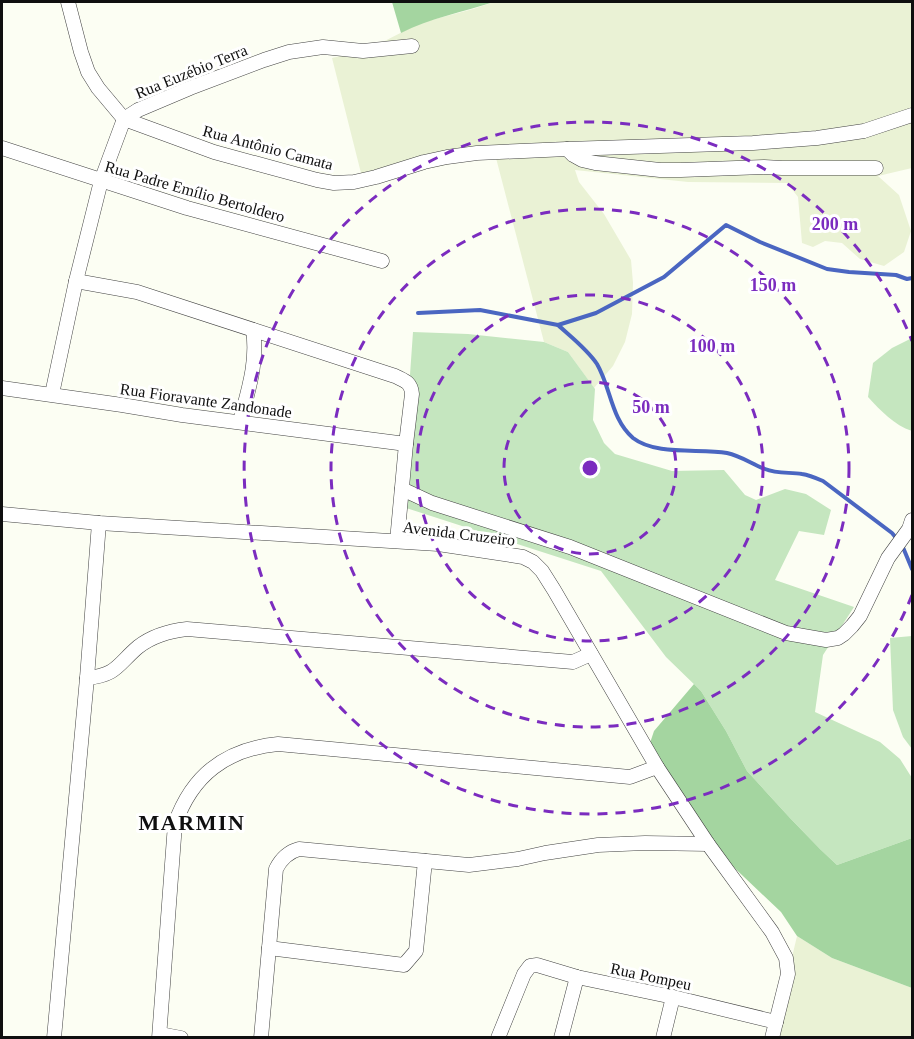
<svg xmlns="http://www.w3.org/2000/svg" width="914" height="1039" font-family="'Times New Roman',serif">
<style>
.farmland{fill:#eaf2d5}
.green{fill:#c5e6bf}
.forest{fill:#a4d5a0}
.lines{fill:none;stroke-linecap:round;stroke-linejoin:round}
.stream{stroke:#4a66c1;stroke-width:4}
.minor-casing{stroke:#424242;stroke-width:15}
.minor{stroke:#fff;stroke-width:14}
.ring{fill:none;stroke:#7b2cbf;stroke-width:3;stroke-dasharray:10 8}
.labels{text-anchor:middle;stroke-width:6;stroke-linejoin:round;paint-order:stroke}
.street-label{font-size:16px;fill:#0f0f0f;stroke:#fff}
.district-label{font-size:22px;font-weight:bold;letter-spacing:1.5px;fill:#0f0f0f;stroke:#fff}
.centre{fill:#7b2cbf;stroke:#fff;stroke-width:3}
.ring-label{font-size:18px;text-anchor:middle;font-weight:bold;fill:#7b2cbf;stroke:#fff;stroke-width:6;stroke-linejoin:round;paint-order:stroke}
</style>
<rect width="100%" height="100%" fill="#fcfef3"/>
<g class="farmland">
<path d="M 494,2 L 912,2 L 912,168 L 878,176 L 899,195 L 911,231 L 904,252 L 884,266 L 860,259 L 842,243 L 825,241 L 813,247 L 802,243 L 798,197 L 787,183 L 688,182 L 575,170 L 579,182 L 604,214 L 631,260 L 633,283 L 632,314 L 625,342 L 613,366 L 594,388 L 568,352 L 544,342 L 496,158 L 470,160 L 374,180 L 364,185 L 332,58 L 369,49 L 420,23 L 473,9 Z"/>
<path d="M 797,936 L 832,958 L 912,988 L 912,1037 L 773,1038 Z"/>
</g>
<g class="green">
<path d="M 413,332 L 468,334 L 544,342 L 568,352 L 595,389 L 593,420 L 604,443 L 615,454 L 672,471 L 724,470 L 745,495 L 756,500 L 785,489 L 806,494 L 831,510 L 824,535 L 799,531 L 775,580 L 854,607 L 823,655 L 815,712 L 880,742 L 900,759 L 912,778 L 912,838 L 837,865 L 820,849 L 790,818 L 747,771 L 726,731 L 701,691 L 666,657 L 601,571 L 400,506 L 402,489 Z"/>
<path d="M 912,338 L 912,431 C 894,425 881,411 868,397 L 873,363 L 892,348 Z"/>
<path d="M 912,636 L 912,749 L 903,737 L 893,710 L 890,638 Z"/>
</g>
<g class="forest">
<path d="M 374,2 L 494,2 C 463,12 430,18 401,33 L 392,2 Z"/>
<path d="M 694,684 L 701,691 L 726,731 L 747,771 L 790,818 L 820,849 L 837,865 L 912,838 L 912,988 L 832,958 L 797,936 L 781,912 L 723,857 L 648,749 L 654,731 Z"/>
</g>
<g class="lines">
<g class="stream">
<path d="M 418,313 L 480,310 L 558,325 L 596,313 L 664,277 L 726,225 L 760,242 L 827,269 L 849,272 L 896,275 L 907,279 L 912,278"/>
<path d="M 558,325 C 571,337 587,349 597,364 C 611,388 611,419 633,438 C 656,456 700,448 727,453 C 741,456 752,464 765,469 C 777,474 790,472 802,474 C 809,475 816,478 823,481 L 892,533 L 897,539"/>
<path d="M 902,545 L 912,569"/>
</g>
<defs>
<g id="minor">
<path d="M 68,2 L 81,52 L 88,72 L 98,88 L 124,119 L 214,152 L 317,180 L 334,183 L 354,182 L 376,177 L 424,162 L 447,157 L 477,153 L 567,149 L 753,143 L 817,138 L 864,131 L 912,115"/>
<path d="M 2,148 L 187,208 L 382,261"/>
<path d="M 567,149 L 573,155 L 582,160 L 595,163 L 660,170 L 681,170 L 764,167 L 782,168 L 876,168"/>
<path d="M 76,281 L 137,292 L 395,376 C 405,381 411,382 412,394 L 406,444 L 397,541"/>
<path d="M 2,388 L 122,405 L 182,415 L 406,444"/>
<path d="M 52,394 L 76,281 L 101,181 L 124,119 L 138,110 L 190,88 L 264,60 L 289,52 L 323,47 L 363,51 L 412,46"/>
<path d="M 240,422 C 248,391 258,362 253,330"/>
<path d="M 402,489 L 432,503 L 570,547 L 786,633 L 826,640 L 838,638 L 844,634 L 852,626 L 860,616 L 888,558 L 909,529 L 912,520"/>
<path d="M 2,514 L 99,523 L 438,544 L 523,557 L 533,562 L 542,571 L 554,590 L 657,767 L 708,844 L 772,932 L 786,958 L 788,974 L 772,1038"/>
<path d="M 87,678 C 117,675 117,665 138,647 C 152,636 169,631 187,629 L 573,662 L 591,654"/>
<path d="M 269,948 L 404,965 L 416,951 L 425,861"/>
<path d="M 160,1034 L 181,1038"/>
<path d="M 54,1038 L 87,678 L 99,523"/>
<path d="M 159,1038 L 175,824 C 192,775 226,749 278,744 L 630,777 L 657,767"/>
<path d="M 261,1038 L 276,869 C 281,859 288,852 299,849 L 469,865 L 518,859 L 545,853 L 598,845 L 645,843 L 708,844"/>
<path d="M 498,1038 L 524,974 L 530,966 L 537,965 L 577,977 L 673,997 L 776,1022"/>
<path d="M 561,1038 L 577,977"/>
<path d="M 663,1038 L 673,997"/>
</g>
</defs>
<use href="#minor" class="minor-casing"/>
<use href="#minor" class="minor"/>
</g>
<g class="ring">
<circle cx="590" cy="468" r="86"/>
<circle cx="590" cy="468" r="173"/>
<circle cx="590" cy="468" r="259"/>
<path d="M912 595A346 346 0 1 1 912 341"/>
</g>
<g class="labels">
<g class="street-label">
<text transform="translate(191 71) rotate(-22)" y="6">Rua Euzébio Terra</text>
<text transform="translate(268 147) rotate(15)" y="6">Rua Antônio Camata</text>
<text transform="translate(195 191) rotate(16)" y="6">Rua Padre Emílio Bertoldero</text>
<text transform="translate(206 400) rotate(8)" y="6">Rua Fioravante Zandonade</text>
<text transform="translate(459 533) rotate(7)" y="6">Avenida Cruzeiro</text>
<text transform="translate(651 976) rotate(12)" y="6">Rua Pompeu</text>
</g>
<g class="district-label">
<text x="192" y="830">MARMIN</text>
</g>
</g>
<circle cx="590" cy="468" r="9" class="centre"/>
<g class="ring-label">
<text x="835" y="230">200 m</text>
<text x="773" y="291">150 m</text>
<text x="712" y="352">100 m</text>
<text x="651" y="413">50 m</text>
</g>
<rect width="914" height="1039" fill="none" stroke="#0f0f0f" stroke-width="6"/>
</svg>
